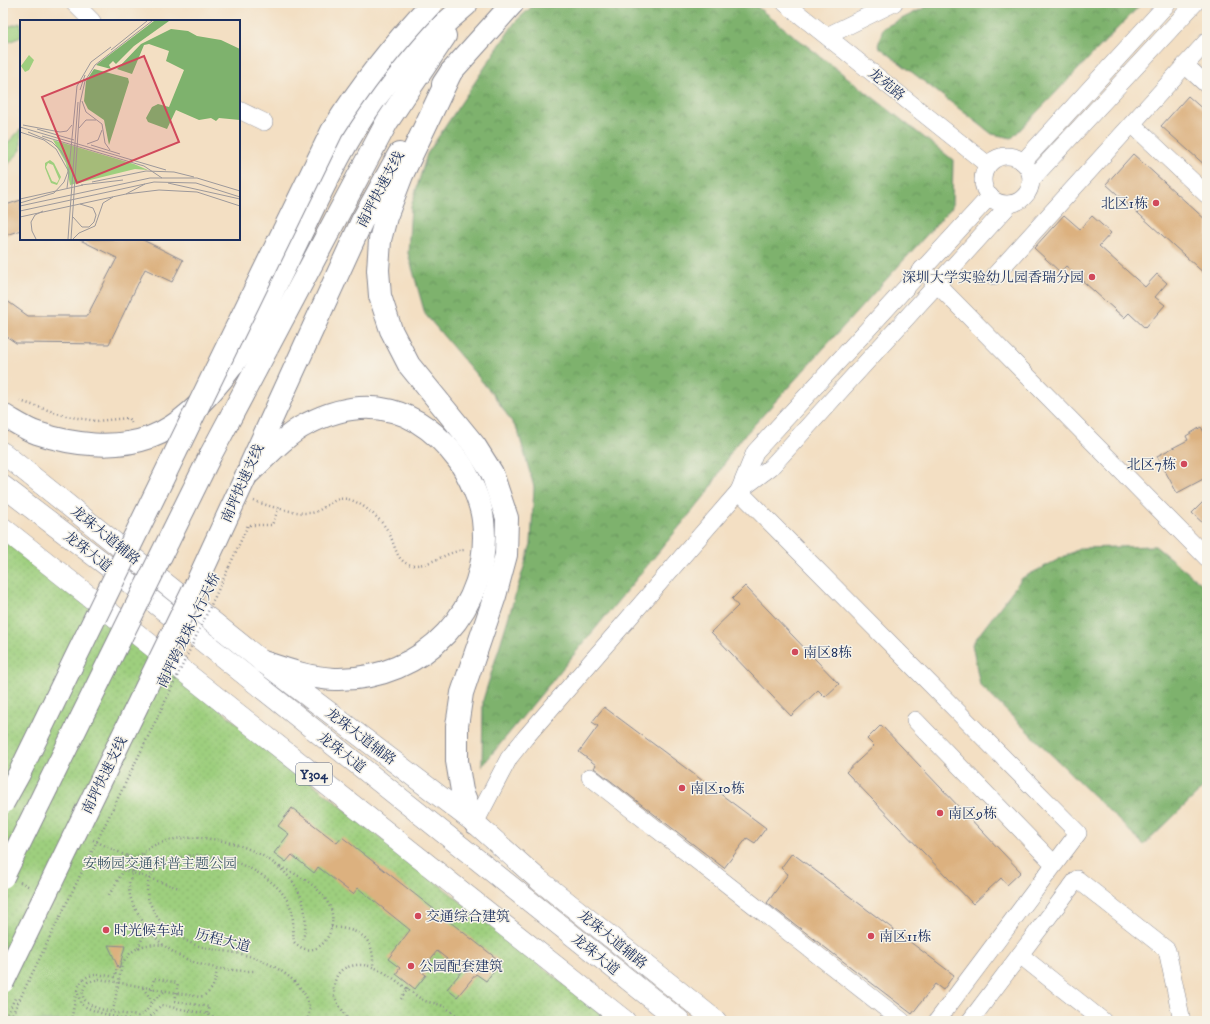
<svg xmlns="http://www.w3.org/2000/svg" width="1210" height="1024" font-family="'IM FELL DW Pica','Noto Serif SC',serif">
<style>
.forest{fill:url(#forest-crowns);stroke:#4c7066}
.park{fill:url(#park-dots);stroke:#5c7f6e}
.pitch{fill:#9ecf7e;stroke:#5c7f6e}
.building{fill:#dcb17f}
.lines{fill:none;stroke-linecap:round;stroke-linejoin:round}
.minor-casing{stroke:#878790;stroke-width:18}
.major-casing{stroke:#878790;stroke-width:22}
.highway-casing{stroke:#878790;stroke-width:24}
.path{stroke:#878790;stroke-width:2.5;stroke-dasharray:1 3;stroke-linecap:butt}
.minor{stroke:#fff;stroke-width:17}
.major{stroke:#fff;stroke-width:21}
.highway{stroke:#fff;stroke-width:22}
.highway-bridge-casing{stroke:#878790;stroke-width:24;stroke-linecap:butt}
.path-bridge{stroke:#878790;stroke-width:2.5;stroke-dasharray:1 3;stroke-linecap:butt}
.highway-bridge{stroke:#fff;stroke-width:22}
.poi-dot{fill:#d1495b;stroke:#f7f3e8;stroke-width:1.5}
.labels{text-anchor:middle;stroke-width:3;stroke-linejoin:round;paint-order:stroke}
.shield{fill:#f7f3e8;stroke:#5d6a87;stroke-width:1}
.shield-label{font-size:13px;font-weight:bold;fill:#1b2f5e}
.street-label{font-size:14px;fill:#1b2f5e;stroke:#f7f3e8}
.poi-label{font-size:14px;fill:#1b2f5e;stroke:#f7f3e8;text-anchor:start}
.park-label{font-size:14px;fill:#3c5766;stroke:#f7f3e8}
.inset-road{fill:none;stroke:#9d999b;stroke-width:1}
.view{fill:#d1495b;fill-opacity:0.15;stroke:#d1495b;stroke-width:2}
.inset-edge{fill:none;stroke:#1b2f5e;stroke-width:2}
</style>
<defs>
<pattern id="forest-crowns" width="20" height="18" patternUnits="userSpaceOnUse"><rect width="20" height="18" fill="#7eb26d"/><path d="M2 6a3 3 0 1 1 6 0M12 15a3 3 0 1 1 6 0" fill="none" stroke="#66915d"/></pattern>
<pattern id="park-dots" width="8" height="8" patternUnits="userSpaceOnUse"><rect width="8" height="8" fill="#9ecf7e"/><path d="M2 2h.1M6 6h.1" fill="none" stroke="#88b26f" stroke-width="1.8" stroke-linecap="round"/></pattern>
</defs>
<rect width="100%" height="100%" fill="#f7f3e8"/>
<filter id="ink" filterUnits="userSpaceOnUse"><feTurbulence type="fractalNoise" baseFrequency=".025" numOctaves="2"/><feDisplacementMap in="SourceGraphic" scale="8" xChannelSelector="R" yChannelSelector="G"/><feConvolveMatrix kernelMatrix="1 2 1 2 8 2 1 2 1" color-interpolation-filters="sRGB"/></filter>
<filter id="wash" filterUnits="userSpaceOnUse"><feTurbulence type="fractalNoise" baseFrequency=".012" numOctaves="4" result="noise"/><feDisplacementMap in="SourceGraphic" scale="16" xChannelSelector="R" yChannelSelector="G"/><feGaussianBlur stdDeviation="0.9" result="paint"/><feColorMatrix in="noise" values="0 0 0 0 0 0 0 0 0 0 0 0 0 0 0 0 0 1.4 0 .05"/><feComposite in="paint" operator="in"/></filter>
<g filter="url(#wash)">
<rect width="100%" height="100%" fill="#f3dfc3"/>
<g class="forest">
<path d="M 536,3 L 752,3 L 953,160 L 952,207 L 734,447 L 708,492 L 482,766 L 483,700 L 531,544 L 534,487 L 518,431 L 495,397 L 425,314 L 408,253 L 411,207 L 427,154 L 515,22 Z"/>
<path d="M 934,3 L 1142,3 L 1012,138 L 992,134 L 878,46 L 883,28 Z"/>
<path d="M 1155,546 L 1207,588 L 1207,784 L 1144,845 L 980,685 L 972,644 L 1022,578 L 1081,548 Z"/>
</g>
<path class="park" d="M 3,536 L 610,1021 L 3,1021 Z"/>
<g class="pitch">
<path d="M 21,23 L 21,37 L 3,44 L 3,28 Z"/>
<path d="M 21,129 L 21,150 L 3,170 L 3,148 Z"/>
</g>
<g id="blocks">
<g class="building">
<path d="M 1188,96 L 1207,113 L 1207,167 L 1161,126 Z"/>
<path d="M 1133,154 L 1207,221 L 1207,276 L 1106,184 Z"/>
<path d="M 21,200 L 21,230 L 3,236 L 3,206 Z"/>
<path d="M 1064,215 L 1080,229 L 1092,216 L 1111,233 L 1099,246 L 1145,287 L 1157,274 L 1167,283 L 1155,297 L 1165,305 L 1145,328 L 1129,313 L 1124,318 L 1066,266 L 1060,272 L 1034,248 Z"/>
<path d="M 78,239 L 141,239 L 183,260 L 172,282 L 145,269 L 109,344 L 16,343 L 3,334 L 3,298 L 28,316 L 87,316 L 117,258 Z"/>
<path d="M 1201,427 L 1207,437 L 1207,477 L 1177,493 L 1157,456 L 1188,440 L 1186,436 Z"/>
<path d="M 1207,498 L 1207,527 L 1192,513 Z"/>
<path d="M 745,586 L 839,684 L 825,697 L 818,690 L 791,716 L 711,632 L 738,606 L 732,599 Z"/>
<path d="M 604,707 L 766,828 L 755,843 L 747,838 L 724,868 L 594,768 L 596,765 L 579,752 L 598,726 L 592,722 Z"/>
<path d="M 881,725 L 1021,872 L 1007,885 L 1001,878 L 973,904 L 846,772 L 874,746 L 867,739 Z"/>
<path d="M 292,808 L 337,843 L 342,837 L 501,962 L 486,981 L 476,974 L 457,997 L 447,989 L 462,971 L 437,951 L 421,971 L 426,975 L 415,989 L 396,974 L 400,968 L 388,959 L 410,930 L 358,888 L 353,894 L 318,867 L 314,873 L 292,855 L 286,862 L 274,853 L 289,834 L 278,826 Z"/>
<path d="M 792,853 L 954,975 L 943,990 L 935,984 L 912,1014 L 767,903 L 788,874 L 781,868 Z"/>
<path d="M 108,945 L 125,946 L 119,969 Z"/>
</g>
</g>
</g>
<g filter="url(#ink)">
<use href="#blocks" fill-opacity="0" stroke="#878790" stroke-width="1"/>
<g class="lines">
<defs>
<g id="minor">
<path d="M 74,3 L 92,21"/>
<path d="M 785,3 L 988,165"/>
<path d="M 827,36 L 894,3"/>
<path d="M 1185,65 L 1207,85"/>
<path d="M 239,110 L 264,122"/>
<path d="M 1132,124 L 1207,195"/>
<circle cx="1007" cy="180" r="24"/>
<path d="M 1023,162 L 1168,3"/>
<path d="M 1031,180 L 1195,3"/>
<path d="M 922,269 L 1207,558"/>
<path d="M 994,276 L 1207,41"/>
<path d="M 739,491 L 1078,833 L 937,1021"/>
<path d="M 739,491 L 755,452 L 990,196"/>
<path d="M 915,720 L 1054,864"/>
<path d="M 590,777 L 902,1021"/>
<path d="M 475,823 L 509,758 L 525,738 L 739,491 L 771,467 L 1010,204"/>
<path d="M 1020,955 L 1103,1021"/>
<path d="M 970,1021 L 1077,879 L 1167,950 L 1182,1021"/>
</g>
<g id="major">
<path d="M 3,453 L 263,662 L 475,823 L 539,880 L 716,1021"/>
<path d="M 3,486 L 131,584 L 680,1021"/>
<path d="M 3,528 L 625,1021"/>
</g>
<g id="highway">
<path d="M 451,72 L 402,175 L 386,217 L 380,240 L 378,270 L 380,296 L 391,330 L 409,365 L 475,446 L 492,473 L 507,518 L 506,555 L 495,596 L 462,693 L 457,726 L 457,761 L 462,791 L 475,823"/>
<path d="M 443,84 L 451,72 L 513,3"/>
<path d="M 3,415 C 14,421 25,429 37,433 C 73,445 115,450 151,437 C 183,425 212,393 232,366 C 253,337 267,302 283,270 C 309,218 332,164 364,115 C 391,73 428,37 466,5"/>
<path d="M 210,456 L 387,122 L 445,36"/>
<path d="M 250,466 L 362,221 L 399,154"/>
<path d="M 246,476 C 263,460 286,434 307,424 C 367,393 419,407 459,461 C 469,476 481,502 483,520 C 493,608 424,681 335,679 C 310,678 287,670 263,662"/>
</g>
</defs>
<use href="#minor" class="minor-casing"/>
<use href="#major" class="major-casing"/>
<use href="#highway" class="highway-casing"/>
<g class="path">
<path d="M 20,401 L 66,416 L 96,421 L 128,418 L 132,423"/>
<path d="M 254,501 C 268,506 296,514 311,513 C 324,511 333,496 347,499 C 361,501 385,522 390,535 C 396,548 397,565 415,565 C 433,565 447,551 465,550"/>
<path d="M 229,567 L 248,525 L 272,525 L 279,507"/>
<path d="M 93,840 L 127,856 C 139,858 142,853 151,847 C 158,843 167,841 175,839 C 234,830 321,868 303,939"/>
<path d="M 144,854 C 138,862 132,871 130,881 C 127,892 132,904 138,913 C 163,960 206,971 256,971"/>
<path d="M 127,856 L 131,860 L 133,871"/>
<path d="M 280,867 C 299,875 320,886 330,907 C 340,930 317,965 294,942 C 292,930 295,917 290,906 C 276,872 216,848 181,857 C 173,858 166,862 159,867 C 149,874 145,886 148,898 C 152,909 158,921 167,928 C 176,935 185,941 196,945 C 213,951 232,951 249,956 C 271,962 305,982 309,1006 C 310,1011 308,1017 307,1021"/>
<path d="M 20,882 L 30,887"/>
<path d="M 109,895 L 124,870 L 179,888"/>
<path d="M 331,927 C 359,929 375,937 373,967"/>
<path d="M 138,948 L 143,937 L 143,924"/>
<path d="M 143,988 L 150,998 L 151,1005"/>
<path d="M 152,989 L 154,978 L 178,983"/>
<path d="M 77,990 L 81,1004 C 91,1012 132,1023 144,1020 C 151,1018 156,1011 161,1005 L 207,1014 L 224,1021"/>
<path d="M 77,990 C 84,971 98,974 115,977 L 117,966"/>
<path d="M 164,992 L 155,999 L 144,1014 L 138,1016 C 122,1013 65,1010 88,982 L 99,979 L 200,997 C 214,992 215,982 217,969"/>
<path d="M 401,999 L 408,988"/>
<path d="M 175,1001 L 209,1007 L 207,1014"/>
<path d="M 113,1011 L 122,964 C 131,948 147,941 165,946"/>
<path d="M 4,1021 L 16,996"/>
<path d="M 9,1021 L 165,702"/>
<path d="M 71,1021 L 76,995"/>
<path d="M 243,1021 L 243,1020"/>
<path d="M 348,1021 C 345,1011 334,1002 334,991 C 333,983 337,971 345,968 C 376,955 399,986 423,1000 C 429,1003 437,1003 443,1006 C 450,1010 457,1016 463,1021"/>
</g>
<use href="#minor" class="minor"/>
<use href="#major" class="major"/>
<use href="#highway" class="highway"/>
<defs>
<g id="highway-bridge">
<path d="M 3,803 L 19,774 L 332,131 C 361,85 394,43 432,3"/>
<path d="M 3,877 L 210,456"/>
<path d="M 3,982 L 192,593 L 246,476"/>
</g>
</defs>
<use href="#highway-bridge" class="highway-bridge-casing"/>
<g class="path-bridge">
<path d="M 165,702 L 229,567"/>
<path d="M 175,1001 L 178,983"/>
</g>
<use href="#highway-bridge" class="highway-bridge"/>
</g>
</g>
<g class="poi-dot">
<circle cx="1156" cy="203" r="4"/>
<circle cx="1092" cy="277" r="4"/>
<circle cx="1184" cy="464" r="4"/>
<circle cx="795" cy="652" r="4"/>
<circle cx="682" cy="788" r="4"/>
<circle cx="940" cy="813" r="4"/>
<circle cx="418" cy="916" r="4"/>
<circle cx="106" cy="930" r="4"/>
<circle cx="871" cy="936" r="4"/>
<circle cx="411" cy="966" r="4"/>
</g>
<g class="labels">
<rect class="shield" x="296" y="763" width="36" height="22" rx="3"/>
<g class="shield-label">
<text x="314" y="779">Y304</text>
</g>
<g class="street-label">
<text transform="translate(887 84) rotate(39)" y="5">龙苑路</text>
<text transform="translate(380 189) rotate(-62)" y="5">南坪快速支线</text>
<text transform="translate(242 483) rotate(-66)" y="5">南坪快速支线</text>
<text transform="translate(106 535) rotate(39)" y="5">龙珠大道辅路</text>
<text transform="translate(88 551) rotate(38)" y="5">龙珠大道</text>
<text transform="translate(188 630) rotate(-64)" y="5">南坪跨龙珠人行天桥</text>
<text transform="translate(361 736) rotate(37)" y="5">龙珠大道辅路</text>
<text transform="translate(342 752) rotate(38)" y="5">龙珠大道</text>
<text transform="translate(104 775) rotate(-64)" y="5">南坪快速支线</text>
<text transform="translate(613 939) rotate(39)" y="5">龙珠大道辅路</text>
<text transform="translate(223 940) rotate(14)" y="5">历程大道</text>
<text transform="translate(596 954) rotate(39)" y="5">龙珠大道</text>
</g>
<g class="poi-label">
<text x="1148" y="208" text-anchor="end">北区1栋</text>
<text x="1084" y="282" text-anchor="end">深圳大学实验幼儿园香瑞分园</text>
<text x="1176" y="469" text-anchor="end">北区7栋</text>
<text x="803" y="657">南区8栋</text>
<text x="690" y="793">南区10栋</text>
<text x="948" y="818">南区9栋</text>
<text x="426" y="921">交通综合建筑</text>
<text x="114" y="935">时光候车站</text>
<text x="879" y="941">南区11栋</text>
<text x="419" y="971">公园配套建筑</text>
</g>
<g class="park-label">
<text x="160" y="868">安畅园交通科普主题公园</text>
</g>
</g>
<g transform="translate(20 20)">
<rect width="220" height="220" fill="#f3dfc3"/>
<path d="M 134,1 L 149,1 L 114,26 L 96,44 L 93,41 L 89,45 L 91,49 L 76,45 ZM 151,9 L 168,11 L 177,16 L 201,20 L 220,29 L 220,100 L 199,98 L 196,101 L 191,98 L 179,100 L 156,90 L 147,109 L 128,102 L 126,98 L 132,87 L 138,84 L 149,87 L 164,50 L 146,41 L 149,31 L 129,24 L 124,25 L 112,54 L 97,49 L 121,24 ZM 74,49 L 108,58 L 109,62 L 89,125 L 84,100 L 68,89 L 64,81 L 66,61 Z" fill="#7eb26d"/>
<path d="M 33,120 L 114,144 L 128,150 L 115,149 L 50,165 L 46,143 Z" fill="#9ecf7e"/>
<path d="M 9,35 L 14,40 L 9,50 L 5,52 L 1,46 ZM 30,140 L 34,143 L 41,157 L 37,165 L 31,163 L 25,148 L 25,143 ZM 28,143 L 33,145 L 39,159 L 37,163 L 32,161 L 26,147 Z" fill="#9ecf7e" fill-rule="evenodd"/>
<path class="inset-road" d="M 91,30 L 127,1M 60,70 L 65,55M 62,81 L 66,92 L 82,104 L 85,123 L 90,130M 3,105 L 40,112 L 47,111 L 52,105M 0,107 L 146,150M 59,108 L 66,100 L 76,100M 17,109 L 54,120M 0,112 L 24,120 L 36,129 L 49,152 L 47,168M 8,112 L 32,122 L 41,131 L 49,145M 22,116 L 124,146 L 142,158M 67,124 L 78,120 L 82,110M 71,125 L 100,134M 72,162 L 126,151 L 154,152 L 174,157M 148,163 L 220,179M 61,165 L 103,160M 106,174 L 125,164M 0,179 L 63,165M 0,183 L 34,173 L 44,162 L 49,149 L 57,66 L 71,42 L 91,27M 0,186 L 130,158 L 177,158 L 220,171M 0,191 L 134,162 L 176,163 L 220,177M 0,197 L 106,174 L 139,170 L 177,172 L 220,186M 53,197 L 62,207 L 69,207 L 74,202 L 76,195 L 73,188 L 60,184M 16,219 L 12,211 L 11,202 L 15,195 L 23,191M 48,219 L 58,82M 51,219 L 60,83 L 65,61 L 75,45 L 132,1M 53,219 L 59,213 L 75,206 L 83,183 L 93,177"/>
<path class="view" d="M 124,36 L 159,122 L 57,163 L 22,77 Z"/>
<rect width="220" height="220" class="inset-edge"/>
</g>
<rect width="1210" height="1024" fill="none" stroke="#f7f3e8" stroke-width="16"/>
</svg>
